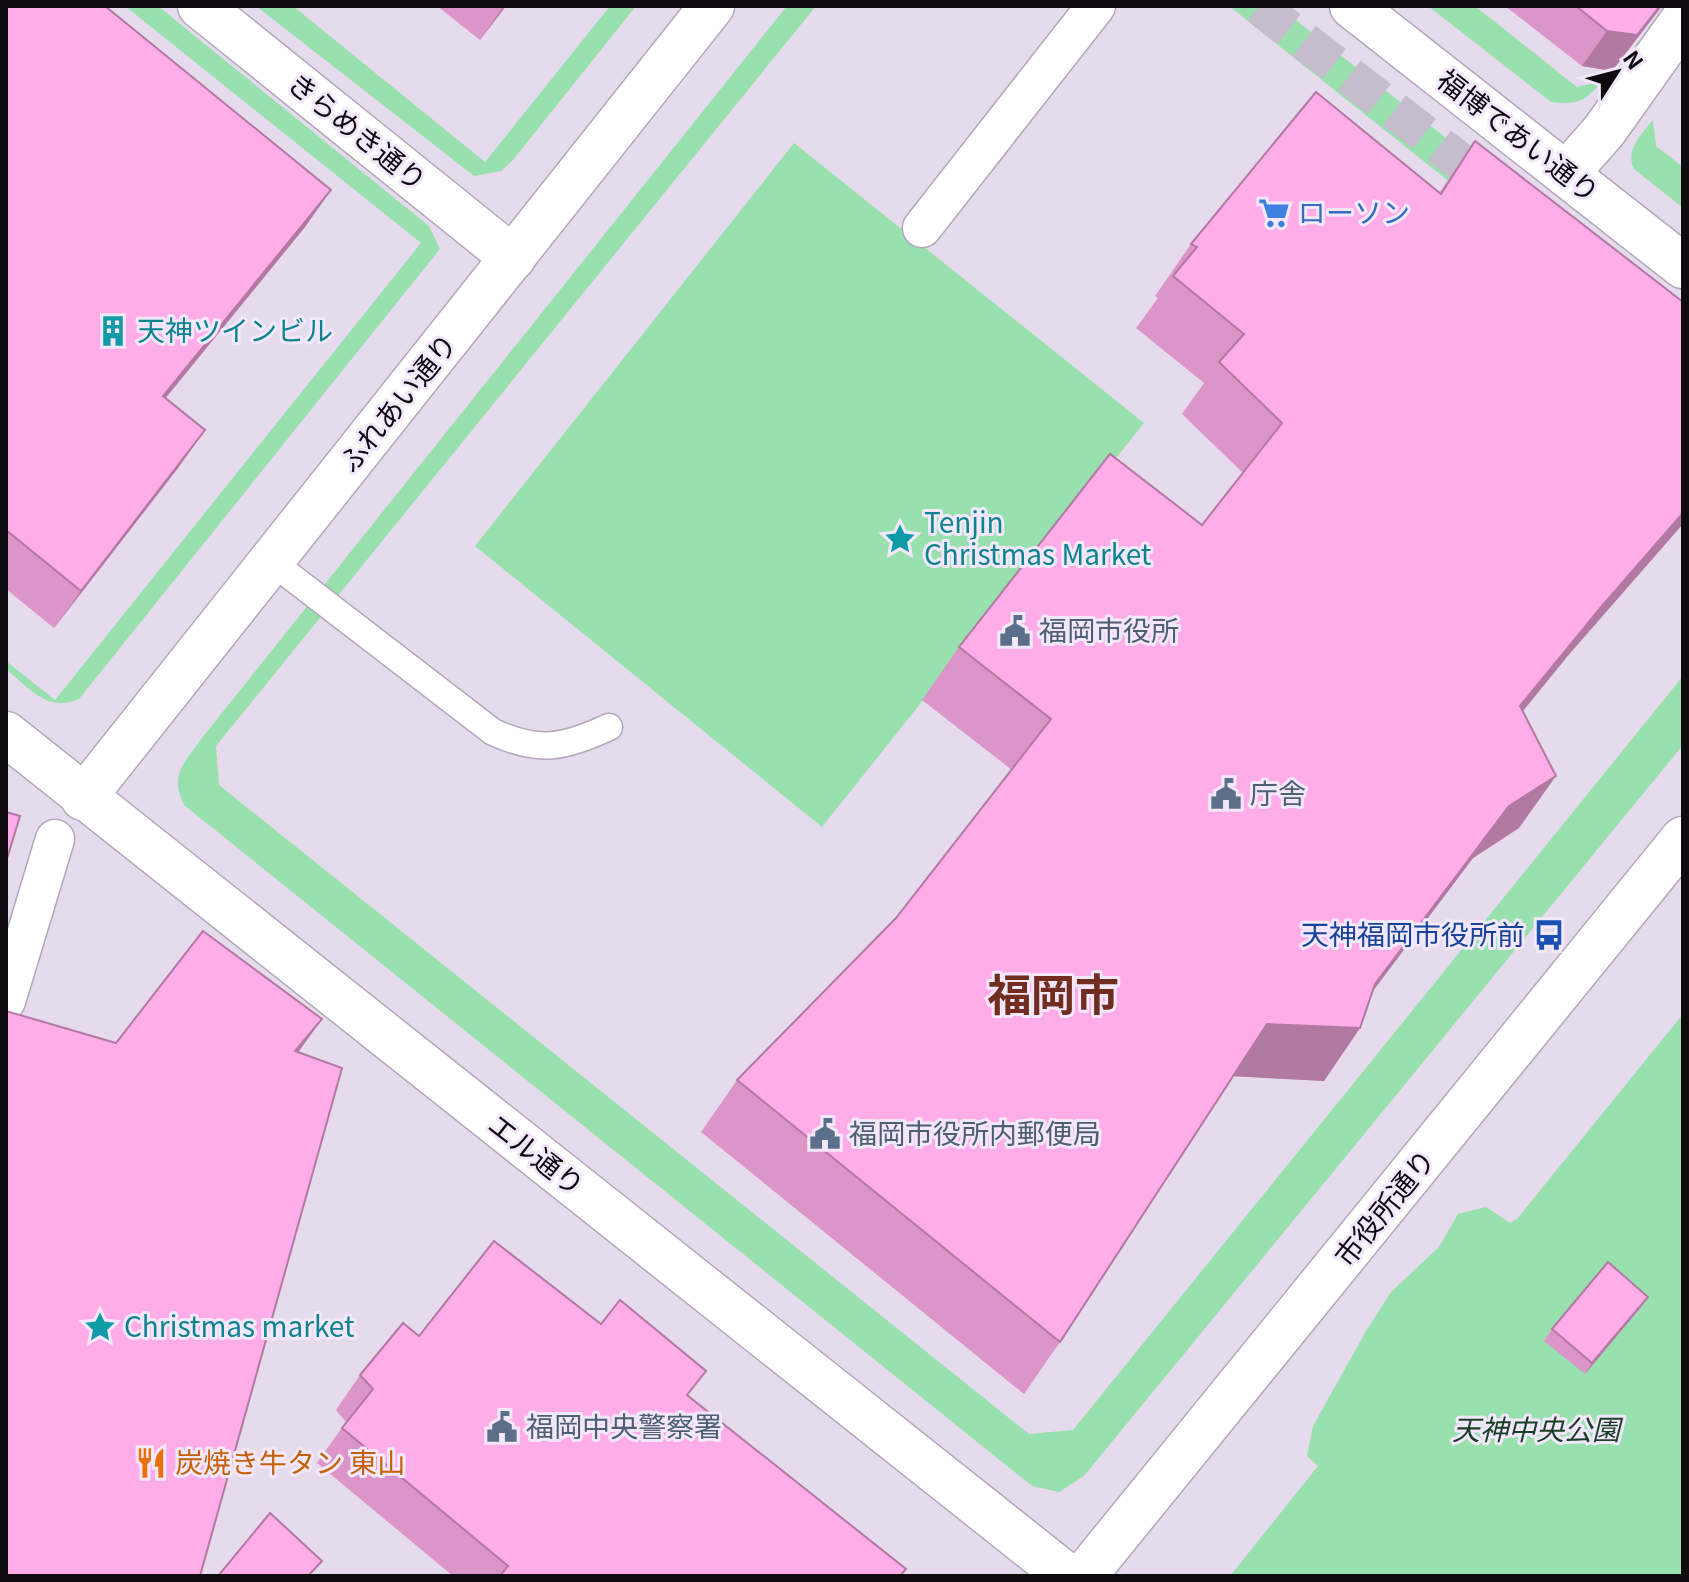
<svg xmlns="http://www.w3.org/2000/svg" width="1689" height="1582" font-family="Georgia,'Noto Sans JP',serif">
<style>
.green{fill:#98e0ae}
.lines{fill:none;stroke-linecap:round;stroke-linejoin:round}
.pedestrian-tunnel{stroke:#c5bccc;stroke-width:38;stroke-dasharray:38 19;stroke-linecap:butt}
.service-casing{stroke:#b2a8ba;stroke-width:29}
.pedestrian-casing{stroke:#b2a8ba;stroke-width:41}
.minor-casing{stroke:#b2a8ba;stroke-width:47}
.tertiary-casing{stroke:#b2a8ba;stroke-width:47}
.service{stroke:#fff;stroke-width:26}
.pedestrian{stroke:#fff;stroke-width:38}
.minor{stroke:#fff;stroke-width:44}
.tertiary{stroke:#fff;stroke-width:44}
.wall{fill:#db95c8}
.shaded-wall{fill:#b279a2}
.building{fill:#ffade8;stroke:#b279a2;stroke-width:2}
.labels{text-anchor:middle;stroke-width:6;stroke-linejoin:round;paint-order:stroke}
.street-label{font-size:28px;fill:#0d0a10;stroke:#f3e8fb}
.shop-label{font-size:28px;fill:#366cbe;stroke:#f3e8fb;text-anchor:start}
.culture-label{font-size:28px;fill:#0d838f;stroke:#f3e8fb;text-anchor:start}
.service-label{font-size:28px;fill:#4e5e75;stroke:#f3e8fb;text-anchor:start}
.transit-label{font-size:28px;fill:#164399;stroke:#f3e8fb;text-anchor:end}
.park-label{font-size:28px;font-style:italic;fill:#183e26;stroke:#f3e8fb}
.food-label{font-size:28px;fill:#c56008;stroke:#f3e8fb;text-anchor:start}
.town-label{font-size:44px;font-weight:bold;fill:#712d20;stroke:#f3e8fb}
</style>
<rect width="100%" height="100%" fill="#e6dbed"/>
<g class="green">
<path d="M 125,6 L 158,6 L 429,226 L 440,249 L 79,699 C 48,713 29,688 6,669 L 6,661 L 55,700 L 421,243 Z"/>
<path d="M 256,6 L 293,6 L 485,162 L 610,6 L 636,6 L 513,160 L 501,171 L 474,176 Z"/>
<path d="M 787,6 L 816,6 L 216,746 L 219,785 L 1029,1434 L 1073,1430 L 1683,676 L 1683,745 L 1084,1476 L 1059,1492 L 1032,1486 L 1017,1474 L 184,805 C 169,774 184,764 201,739 Z"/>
<path d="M 1229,6 L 1278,6 L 1683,324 L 1683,368 Z"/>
<path d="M 1428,6 L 1475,6 L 1577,87 L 1602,81 C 1585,102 1577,105 1551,102 Z"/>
<path d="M 1653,120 L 1656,146 L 1683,167 L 1683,208 L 1634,169 C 1625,149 1641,135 1653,120 Z"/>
<path d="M 794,143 L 1144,423 L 822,827 L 475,546 Z"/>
<path d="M 1683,1014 L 1683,1576 L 1230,1576 L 1318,1466 L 1307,1456 L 1313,1426 L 1366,1331 L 1391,1292 L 1439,1247 L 1458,1214 L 1486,1207 L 1510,1223 L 1517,1219 Z"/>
</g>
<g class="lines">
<path class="pedestrian-tunnel" d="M 1259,6 L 1501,193"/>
<defs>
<path id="service" d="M 272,562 L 493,732 C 539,753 564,748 609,727"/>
<g id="pedestrian">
<path d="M 922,228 L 1096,6"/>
<path d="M 6,1001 L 55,839"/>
</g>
<path id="minor" d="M 1566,174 L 1604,131 L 1683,20"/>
<g id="tertiary">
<path d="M 200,6 L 513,258"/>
<path d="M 1352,6 L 1683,266"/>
<path d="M 6,734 L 1067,1576"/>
<path d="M 83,798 L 712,6"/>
<path d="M 1084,1576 L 1683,839"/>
</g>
</defs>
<use href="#service" class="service-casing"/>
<use href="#pedestrian" class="pedestrian-casing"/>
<use href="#minor" class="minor-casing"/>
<use href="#tertiary" class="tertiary-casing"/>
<use href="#service" class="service"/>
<use href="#pedestrian" class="pedestrian"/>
<use href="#minor" class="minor"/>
<use href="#tertiary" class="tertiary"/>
</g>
<g class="wall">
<path d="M 6,6 L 331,190 L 305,227 L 165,399 L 178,468 L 54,628 L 6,589 Z"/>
<path d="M 437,6 L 506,6 L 480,40 Z"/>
<path d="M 1505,6 L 1662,6 L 1612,71 L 1582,66 Z"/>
<path d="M 1475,141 L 1566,658 L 1523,711 L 1519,828 L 1473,858 L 1373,991 L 1360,1028 L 1324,1081 L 1233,1076 L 1060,1342 L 1024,1394 L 701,1132 L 737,1080 L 896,918 L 1012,770 L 922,700 L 959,647 L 1202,525 L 1243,473 L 1182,414 L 1204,383 L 1136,328 L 1158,298 L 1155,296 L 1191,244 L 1439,193 Z"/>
<path d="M 1648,1297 L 1640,1308 L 1585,1374 L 1544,1341 L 1552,1329 Z"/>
<path d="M 419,1336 L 688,1396 L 906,1569 L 901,1576 L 453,1576 L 317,1463 L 346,1422 L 336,1410 L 360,1375 Z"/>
</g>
<g class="shaded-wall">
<path d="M 504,6 L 506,6 L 480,40 Z"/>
<path d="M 1660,6 L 1662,6 L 1612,71 L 1582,66 L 1607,31 Z"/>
<path d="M 331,190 L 305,227 L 136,434 L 163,396 Z"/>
<path d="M 205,430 L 178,468 L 54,628 L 81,591 Z"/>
<path d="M 1683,513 L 1683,524 L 1566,658 L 1484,759 L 1520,706 L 1602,606 Z"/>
<path d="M 1556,776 L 1519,828 L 1473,858 L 1345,1028 L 1360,1028 L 1324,1081 L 1230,1076 L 1267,1024 L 1375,984 L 1509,806 Z"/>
<path d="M 322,1019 L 289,1065 L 295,1051 Z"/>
<path d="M 1648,1297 L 1640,1308 L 1585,1374 L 1592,1363 Z"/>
</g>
<g class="building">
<path d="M 6,6 L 105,6 L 331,190 L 163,396 L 205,430 L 81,591 L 6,530 Z"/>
<path d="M 1576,6 L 1660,6 L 1637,35 L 1607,31 Z"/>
<path d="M 1316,92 L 1441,194 L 1475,141 L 1683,302 L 1683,513 L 1602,606 L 1520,706 L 1556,776 L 1509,806 L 1375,984 L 1360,1028 L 1267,1024 L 1060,1342 L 737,1080 L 896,918 L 1051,719 L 959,647 L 1110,454 L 1202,525 L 1282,423 L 1219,362 L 1244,334 L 1173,276 L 1197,247 L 1191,244 Z"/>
<path d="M 6,812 L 20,816 L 6,862 Z"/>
<path d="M 203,931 L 322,1019 L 295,1051 L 342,1068 L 200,1576 L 6,1576 L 6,1011 L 116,1043 Z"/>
<path d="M 494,1241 L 601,1324 L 620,1300 L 706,1371 L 687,1395 L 906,1569 L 900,1576 L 500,1576 L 508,1566 L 342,1428 L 373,1389 L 360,1375 L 403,1323 L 419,1336 Z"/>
<path d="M 1608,1262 L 1648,1297 L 1592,1363 L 1552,1329 Z"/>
<path d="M 270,1513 L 322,1561 L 308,1576 L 218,1576 Z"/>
</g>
<defs>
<symbol id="supermarket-bare" viewBox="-9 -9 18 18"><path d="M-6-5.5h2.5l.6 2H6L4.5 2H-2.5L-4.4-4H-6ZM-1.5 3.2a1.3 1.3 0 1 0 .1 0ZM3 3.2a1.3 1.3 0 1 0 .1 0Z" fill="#3f7fe0" stroke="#f3e8fb" stroke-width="2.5" paint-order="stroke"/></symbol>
<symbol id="building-bare" viewBox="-9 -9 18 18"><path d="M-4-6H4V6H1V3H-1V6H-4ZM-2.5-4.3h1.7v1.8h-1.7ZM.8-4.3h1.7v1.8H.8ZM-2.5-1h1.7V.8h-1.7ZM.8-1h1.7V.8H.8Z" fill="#0f9aa8" stroke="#f3e8fb" stroke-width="2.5" paint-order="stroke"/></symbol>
<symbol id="sight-bare" viewBox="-9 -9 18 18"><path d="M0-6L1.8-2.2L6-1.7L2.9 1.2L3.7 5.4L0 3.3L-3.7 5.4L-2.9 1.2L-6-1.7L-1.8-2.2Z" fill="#0f9aa8" stroke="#f3e8fb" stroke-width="2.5" paint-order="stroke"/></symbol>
<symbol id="civic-bare" viewBox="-9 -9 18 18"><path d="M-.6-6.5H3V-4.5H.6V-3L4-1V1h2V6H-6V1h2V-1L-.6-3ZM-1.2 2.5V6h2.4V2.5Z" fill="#5c6f8a" stroke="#f3e8fb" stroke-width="2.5" paint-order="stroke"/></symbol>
<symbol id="bus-bare" viewBox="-9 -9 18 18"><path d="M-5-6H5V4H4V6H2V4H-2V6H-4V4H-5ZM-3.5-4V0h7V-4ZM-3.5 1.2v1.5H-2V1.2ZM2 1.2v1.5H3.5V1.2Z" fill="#1a4fb4" stroke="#f3e8fb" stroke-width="2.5" paint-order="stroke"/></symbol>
<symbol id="restaurant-bare" viewBox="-9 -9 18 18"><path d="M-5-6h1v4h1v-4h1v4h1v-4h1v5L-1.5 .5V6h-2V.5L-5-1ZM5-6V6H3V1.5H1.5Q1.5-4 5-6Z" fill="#e8710a" stroke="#f3e8fb" stroke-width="2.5" paint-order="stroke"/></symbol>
</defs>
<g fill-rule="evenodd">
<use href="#supermarket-bare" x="1252" y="191" width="44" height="44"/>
<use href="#building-bare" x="91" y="309" width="44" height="44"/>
<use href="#sight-bare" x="878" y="517" width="44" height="44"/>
<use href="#civic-bare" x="993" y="609" width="44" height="44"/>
<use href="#civic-bare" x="1204" y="772" width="44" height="44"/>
<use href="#bus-bare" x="1527" y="913" width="44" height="44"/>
<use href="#civic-bare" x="803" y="1112" width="44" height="44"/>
<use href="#sight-bare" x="78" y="1305" width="44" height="44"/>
<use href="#civic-bare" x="480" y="1405" width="44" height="44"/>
<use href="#restaurant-bare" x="129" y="1441" width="44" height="44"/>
</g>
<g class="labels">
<g class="street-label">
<text transform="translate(357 132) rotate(39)" y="10">きらめき通り</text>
<text transform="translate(1518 136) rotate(38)" y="10">福博であい通り</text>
<text transform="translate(398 403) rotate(-51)" y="10">ふれあい通り</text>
<text transform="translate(536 1155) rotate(38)" y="10">エル通り</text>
<text transform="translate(1385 1208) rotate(-51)" y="10">市役所通り</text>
</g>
<g class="shop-label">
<text x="1298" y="223">ローソン</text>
</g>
<g class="culture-label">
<text x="137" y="341">天神ツインビル</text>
<text x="924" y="533">Tenjin<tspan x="924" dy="32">Christmas Market</tspan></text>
<text x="124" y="1337">Christmas market</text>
</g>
<g class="service-label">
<text x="1039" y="641">福岡市役所</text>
<text x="1250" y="804">庁舎</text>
<text x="849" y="1144">福岡市役所内郵便局</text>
<text x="526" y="1437">福岡中央警察署</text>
</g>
<g class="transit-label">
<text x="1525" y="945">天神福岡市役所前</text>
</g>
<g class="park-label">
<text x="1536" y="1440">天神中央公園</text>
</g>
<g class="food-label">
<text x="175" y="1473">炭焼き牛タン 東山</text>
</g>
<g class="town-label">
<text x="1053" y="1011">福岡市</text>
</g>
</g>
<rect width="1689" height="1582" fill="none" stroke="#0d0a10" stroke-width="16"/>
<g transform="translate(1617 72) rotate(54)" stroke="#f3e8fb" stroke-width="6" paint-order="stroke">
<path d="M0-6L14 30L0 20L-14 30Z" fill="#0d0a10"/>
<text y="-12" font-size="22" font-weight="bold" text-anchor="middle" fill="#0d0a10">N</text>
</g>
</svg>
